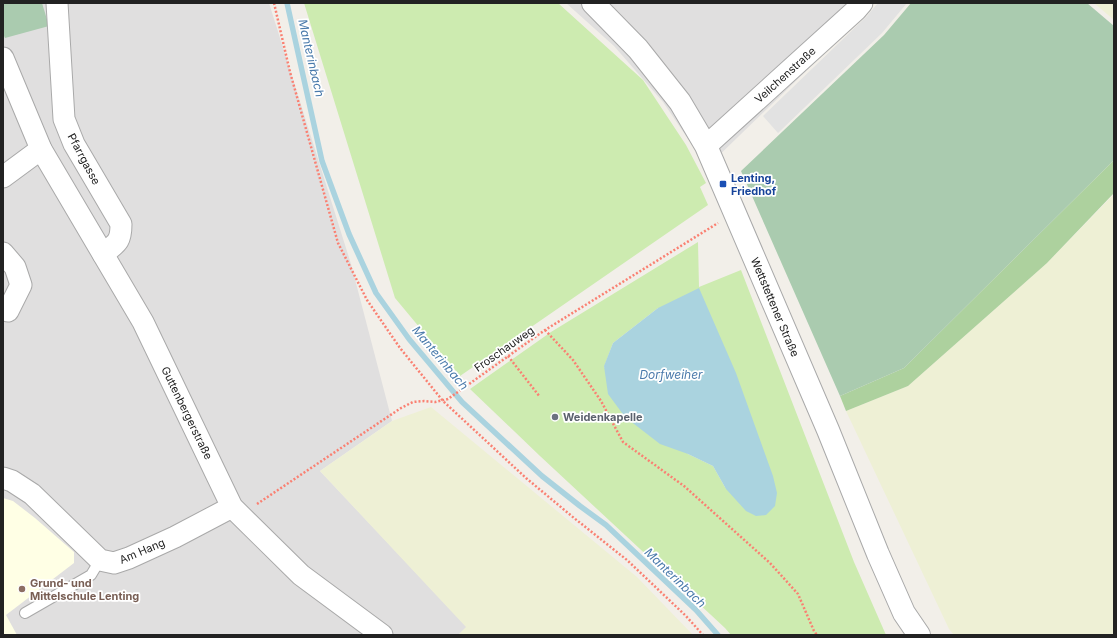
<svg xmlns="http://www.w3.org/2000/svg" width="1117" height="638" font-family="Inter,sans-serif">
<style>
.residential{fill:#e0dfdf}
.education{fill:#ffffe5}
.farmland{fill:#eef0d5}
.grass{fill:#cdebb0;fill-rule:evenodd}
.forest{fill:#add19e}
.cemetery{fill:#aacbaf}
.parking{fill:#e2e2e2}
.water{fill:#aad3df}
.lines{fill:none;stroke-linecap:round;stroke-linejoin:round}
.stream{stroke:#aad3df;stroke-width:5.5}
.service-casing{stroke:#a9a9a9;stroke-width:12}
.minor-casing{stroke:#a9a9a9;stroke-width:23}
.tertiary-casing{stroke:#a9a9a9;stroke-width:24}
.path{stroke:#fa8072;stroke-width:2.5;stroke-dasharray:2 2;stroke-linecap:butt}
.service{stroke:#fff;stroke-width:10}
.minor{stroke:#fff;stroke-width:21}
.tertiary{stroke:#fff;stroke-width:22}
.transit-dot{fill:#1a4fb4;stroke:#fff;stroke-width:1.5}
.worship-dot{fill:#6b7280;stroke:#fff;stroke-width:1.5}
.education-dot{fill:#8d6e63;stroke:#fff;stroke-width:1.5}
.labels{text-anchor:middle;stroke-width:3.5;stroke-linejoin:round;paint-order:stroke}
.street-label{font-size:11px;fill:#222;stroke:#fff}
.transit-label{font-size:11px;font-weight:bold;fill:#164399;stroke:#fff;text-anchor:start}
.worship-label{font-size:11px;font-weight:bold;fill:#5b616d;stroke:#fff;text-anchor:start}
.education-label{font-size:11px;font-weight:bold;fill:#785e54;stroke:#fff;text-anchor:start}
.water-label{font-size:12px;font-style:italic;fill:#4a7aab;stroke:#fff}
</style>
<rect width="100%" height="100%" fill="#f2efe9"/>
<g class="residential">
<path d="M 3,3 L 269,3 L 351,264 L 392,421 L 320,471 L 467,627 L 458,635 L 3,635 Z"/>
<path d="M 566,3 L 874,3 L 865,14 L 707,167 L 663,102 L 614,46 Z"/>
</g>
<path class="education" d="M 3,498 L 13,501 L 35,518 L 74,552 L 74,563 L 6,615 L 17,635 L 3,635 Z"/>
<g class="farmland">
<path d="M 1094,3 L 1114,3 L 1114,20 Z"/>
<path d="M 1114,194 L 1114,635 L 954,635 L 949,629 L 846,411 L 908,386 L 1047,263 Z"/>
<path d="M 431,407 L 637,577 L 693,635 L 458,635 L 466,627 L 320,471 L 392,421 Z"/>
</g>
<g class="grass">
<path d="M 304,3 L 558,3 L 643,80 L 686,145 L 706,183 L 700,187 L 708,205 L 460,376 L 395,298 Z"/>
<path d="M 698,242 L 699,287 L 741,270 L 854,562 L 886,635 L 731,635 L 725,628 L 540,456 L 470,389 L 551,332 ZM 658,308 L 726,489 L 713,466 L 688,454 L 604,367 L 613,343 Z"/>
</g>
<path class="forest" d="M 1114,160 L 1114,193 L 1047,263 L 908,386 L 846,411 L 840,396 L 904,368 Z"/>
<g class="cemetery">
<path d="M 3,3 L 42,3 L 49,26 L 5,38 L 3,34 Z"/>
<path d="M 911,3 L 1087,3 L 1114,26 L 1114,160 L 904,368 L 840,396 L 741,171 L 884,35 Z"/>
</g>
<path class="parking" d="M 878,3 L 907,3 L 882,33 L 778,133 L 763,116 L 867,16 Z"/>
<path class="water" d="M 699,288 L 736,373 L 773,476 L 777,493 L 775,506 L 766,515 L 756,516 L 746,511 L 726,489 L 713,466 L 688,454 L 660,444 L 625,417 L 608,394 L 604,366 L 613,343 L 658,308 Z"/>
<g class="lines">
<path class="stream" d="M 287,3 L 322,161 L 349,234 L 376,293 L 409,339 L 462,402 L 542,476 L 580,506 L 606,525 L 696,610 L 718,635"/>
<defs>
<path id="service" d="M 25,613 L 91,575 L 100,560"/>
<g id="minor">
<path d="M 57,3 L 64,119 L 74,144 L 121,224 C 121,242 117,243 103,254"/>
<path d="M 3,58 L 41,149 L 143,322 L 232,507 L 301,575 L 382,635"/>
<path d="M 706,146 L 856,10 L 862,3"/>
<path d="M 3,177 L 41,149"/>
<path d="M 3,253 L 15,267 L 21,285 L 8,311"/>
<path d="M 3,478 L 12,481 L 32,494 L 100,560 L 114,563 L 129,558 L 175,537 L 232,507"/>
</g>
<path id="tertiary" d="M 593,3 L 638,49 L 680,102 L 706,146 L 828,430 L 878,554 L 904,613 L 919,635"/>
</defs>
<use href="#service" class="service-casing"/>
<use href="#minor" class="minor-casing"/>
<use href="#tertiary" class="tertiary-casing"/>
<g class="path">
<path d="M 274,3 L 290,72 L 338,243 L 367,300 L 400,348 L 443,401 L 526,478 L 574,518 L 627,560 L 686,616 L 703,635"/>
<path d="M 545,330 L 573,360 L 601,401 L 623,442 L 684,486 L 770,563 L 798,594 L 814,631 L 817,635"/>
<path d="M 508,356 L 540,397"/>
<path d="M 257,504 L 401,408 L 413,402 L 424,401 L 435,402 L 448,399 L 545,330 L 718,223"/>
</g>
<use href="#service" class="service"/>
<use href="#minor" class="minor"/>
<use href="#tertiary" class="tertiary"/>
</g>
<rect class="transit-dot" x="719" y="180" width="8" height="8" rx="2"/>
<circle class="worship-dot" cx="555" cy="417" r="4"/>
<circle class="education-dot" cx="22" cy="589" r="4"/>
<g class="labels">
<g class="street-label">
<text transform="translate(785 75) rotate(-42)" y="4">Veilchenstraße</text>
<text transform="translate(84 159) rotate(62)" y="4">Pfarrgasse</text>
<text transform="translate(775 307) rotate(67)" y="4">Wettstettener Straße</text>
<text transform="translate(504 349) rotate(-35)" y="4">Froschauweg</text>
<text transform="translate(187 413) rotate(64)" y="4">Guttenbergerstraße</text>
<text transform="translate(142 551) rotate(-23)" y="4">Am Hang</text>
</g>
<g class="transit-label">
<text x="731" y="182">Lenting,<tspan x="731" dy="13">Friedhof</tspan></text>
</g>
<g class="worship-label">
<text x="563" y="421">Weidenkapelle</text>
</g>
<g class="education-label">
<text x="30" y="587">Grund- und<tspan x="30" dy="13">Mittelschule Lenting</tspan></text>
</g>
<g class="water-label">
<text transform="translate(311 58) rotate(77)" y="4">Manterinbach</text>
<text transform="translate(440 358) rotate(50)" y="4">Manterinbach</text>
<text x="671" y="379">Dorfweiher</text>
<text transform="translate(675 578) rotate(44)" y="4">Manterinbach</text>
</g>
</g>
<rect width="1117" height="638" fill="none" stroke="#222222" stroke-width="8"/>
</svg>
